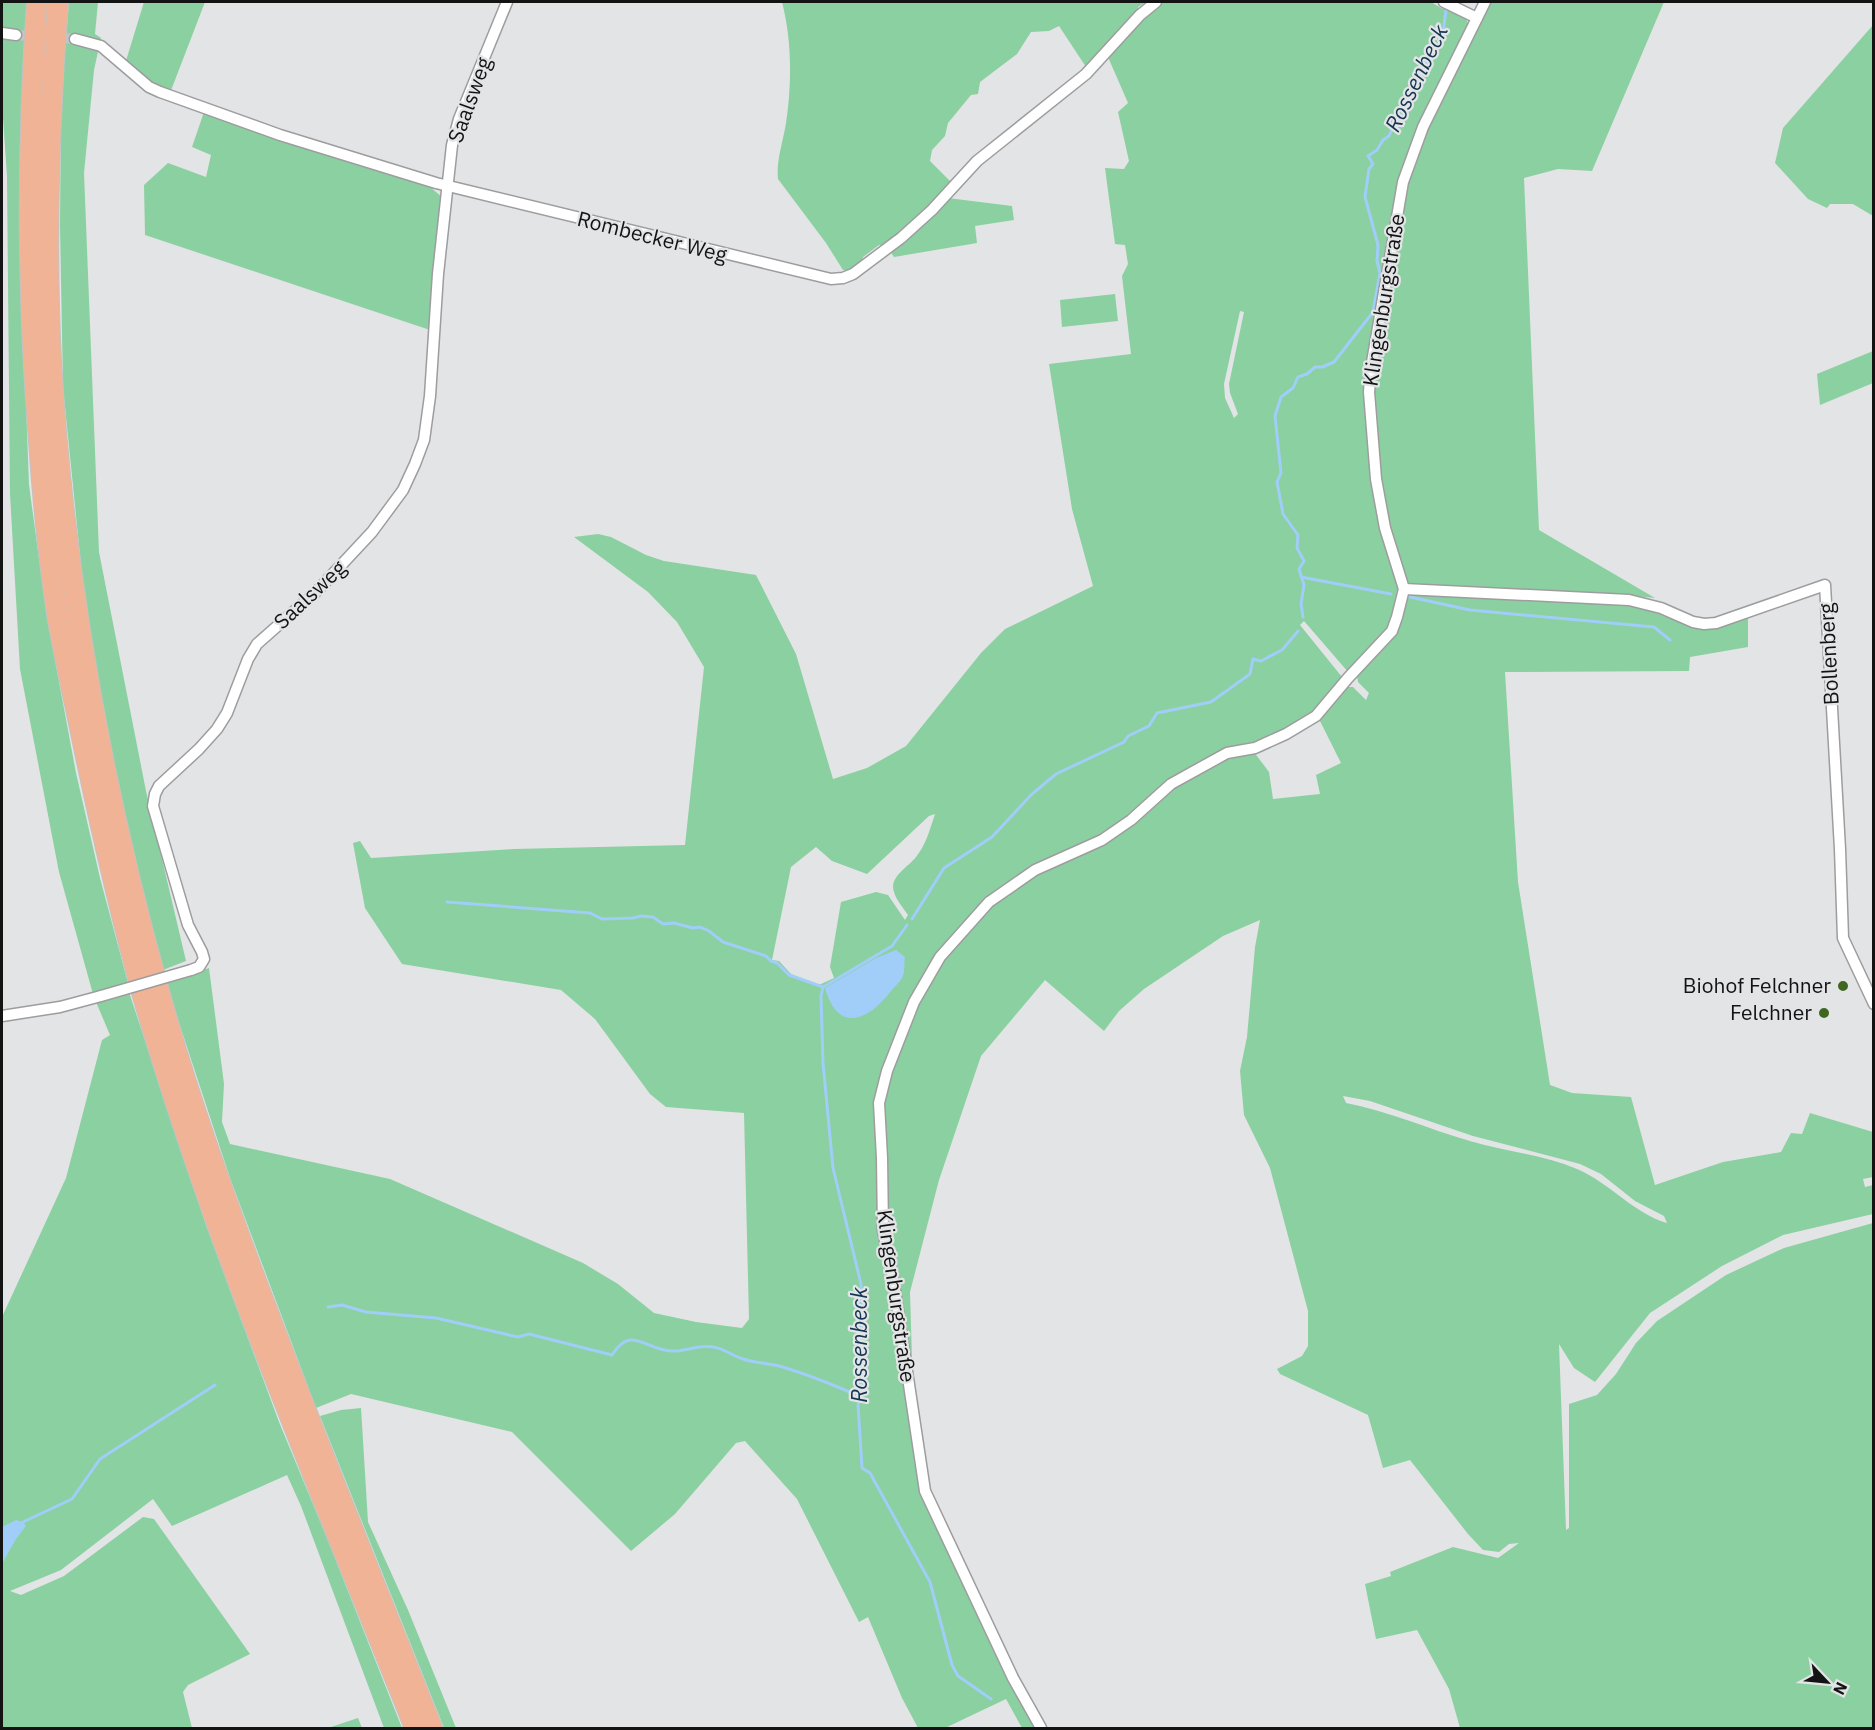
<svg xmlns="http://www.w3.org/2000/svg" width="1875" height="1730" font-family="'IBM Plex Sans',sans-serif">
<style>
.green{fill:#8bd0a0;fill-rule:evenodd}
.water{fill:#a0cef9}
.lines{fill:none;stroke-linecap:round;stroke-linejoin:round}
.stream{stroke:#a0cef9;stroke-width:3}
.minor-tunnel{stroke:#c4c5c6;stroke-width:10;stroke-dasharray:10 5;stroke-linecap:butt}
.minor-casing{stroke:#9d9d9f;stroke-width:13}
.motorway-casing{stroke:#c2c2c2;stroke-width:22}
.minor{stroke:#fff;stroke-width:10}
.motorway{stroke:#f1b396;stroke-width:20}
.minor-bridge-casing{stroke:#9d9d9f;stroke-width:13;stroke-linecap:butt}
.minor-bridge{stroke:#fff;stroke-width:10}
.poi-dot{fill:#406721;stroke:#e3e4e6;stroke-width:2}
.labels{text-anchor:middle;stroke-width:4.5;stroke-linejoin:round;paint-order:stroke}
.street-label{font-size:21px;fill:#131314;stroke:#e3e4e6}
.poi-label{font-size:21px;fill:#131314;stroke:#e3e4e6;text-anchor:end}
.water-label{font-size:22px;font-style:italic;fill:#143652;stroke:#e3e4e6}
</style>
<rect width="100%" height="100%" fill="#e3e4e6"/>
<g class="green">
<path d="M 2,2 L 29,2 L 22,107 L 19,212 L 29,485 L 47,617 L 76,773 L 100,878 L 128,983 L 93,994 L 59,872 L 20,669 L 10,494 L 7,176 L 2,103 Z"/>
<path d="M 69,2 L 98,2 L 95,34 L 101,38 L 94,70 L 84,173 L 99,552 L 146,791 L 186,961 L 163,970 L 112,765 L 83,585 L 63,387 L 60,225 L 61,101 Z"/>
<path d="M 144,2 L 205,2 L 170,93 L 149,83 L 125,64 Z"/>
<path d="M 782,2 L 1146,2 L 1138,7 L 1139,12 L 1088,70 L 1059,26 L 1049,31 L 1031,32 L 1017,54 L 980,82 L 978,94 L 971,95 L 948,123 L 945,136 L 932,150 L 930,161 L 952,183 L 929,208 L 884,246 L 879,245 L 863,257 L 862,263 L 849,271 L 843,270 L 826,243 L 778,179 C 776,161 783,142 786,123 C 792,83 792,41 782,2 Z"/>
<path d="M 1162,2 L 1431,2 L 1441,8 L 1465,16 L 1469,26 L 1455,54 L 1461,62 L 1491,2 L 1664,2 L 1592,171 L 1558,169 L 1524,178 L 1539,530 L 1655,598 L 1606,593 L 1398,584 L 1392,624 L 1349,673 L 1304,621 L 1300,625 L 1342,677 L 1314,713 L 1285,732 L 1252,745 L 1228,749 L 1169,782 L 1130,818 L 1135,823 L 1173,788 L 1230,756 L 1254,752 L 1269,772 L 1273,799 L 1320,794 L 1316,775 L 1341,763 L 1319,719 L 1345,687 L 1353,687 L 1366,700 L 1369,693 L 1358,682 L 1357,675 L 1399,628 L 1404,601 L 1411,595 L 1606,602 L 1644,608 L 1684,624 L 1709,630 L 1748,617 L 1748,647 L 1690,657 L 1689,671 L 1505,672 L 1518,882 L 1550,1085 L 1572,1093 L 1631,1097 L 1655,1185 L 1723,1162 L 1781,1152 L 1791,1133 L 1802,1134 L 1810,1113 L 1873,1132 L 1873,1177 L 1863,1179 L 1865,1187 L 1873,1185 L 1873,1214 L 1783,1235 L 1722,1266 L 1650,1313 L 1595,1382 L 1574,1368 L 1559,1344 L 1566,1530 L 1569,1528 L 1569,1404 L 1597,1395 L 1616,1374 L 1636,1343 L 1657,1321 L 1726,1275 L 1784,1248 L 1873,1223 L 1873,1728 L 1460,1728 L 1449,1689 L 1417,1630 L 1376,1639 L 1365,1584 L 1391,1576 L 1390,1572 L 1453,1547 L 1498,1558 L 1519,1543 L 1509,1544 L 1499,1552 L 1483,1550 L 1468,1534 L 1410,1460 L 1383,1468 L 1368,1415 L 1280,1374 L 1277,1369 L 1302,1356 L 1308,1346 L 1308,1311 L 1270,1168 L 1244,1115 L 1240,1071 L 1247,1037 L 1255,947 L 1260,920 L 1223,936 L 1144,989 L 1119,1011 L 1104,1031 L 1045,980 L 981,1056 L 939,1180 L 910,1292 L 912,1359 L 908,1358 L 896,1277 L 886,1231 L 886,1155 L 878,1157 L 878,1231 L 889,1277 L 920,1491 L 1009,1678 L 1037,1728 L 1022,1728 L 1006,1699 L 945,1728 L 918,1728 L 902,1698 L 868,1617 L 859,1622 L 797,1499 L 745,1441 L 736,1443 L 675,1514 L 631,1551 L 512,1432 L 351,1394 L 316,1408 L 230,1178 L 166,983 L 209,968 L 224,1084 L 222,1122 L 230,1144 L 390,1179 L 583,1263 L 618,1284 L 654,1313 L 696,1322 L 742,1328 L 749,1319 L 744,1113 L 666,1107 L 650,1094 L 595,1019 L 561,990 L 402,964 L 365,908 L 353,843 L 360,841 L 371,858 L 514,849 L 685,845 L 704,667 L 677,622 L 648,592 L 574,537 L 598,534 L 611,537 L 646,555 L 664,561 L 756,575 L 796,654 L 833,779 L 867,768 L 906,746 L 981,653 L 1005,629 L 1093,586 L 1072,509 L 1049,364 L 1131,354 L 1122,276 L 1128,264 L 1125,245 L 1115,244 L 1105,168 L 1124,169 L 1129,161 L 1118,112 L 1128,103 L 1108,57 L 1143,17 ZM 1240,311 L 1244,312 L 1229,384 L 1230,393 L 1238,414 L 1234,418 L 1225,398 L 1224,384 ZM 1385,311 L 1375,371 L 1368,371 L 1376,315 ZM 935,814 C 930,829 926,845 916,857 C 909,866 894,874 893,886 C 893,897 903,907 908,915 L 905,920 L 888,895 L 876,892 L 841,902 L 830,967 L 834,978 L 819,985 L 791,974 L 779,961 L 772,960 L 791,867 L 816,847 L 832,861 L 867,874 L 929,816 ZM 1343,1096 L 1370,1101 L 1473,1136 L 1580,1164 L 1601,1174 L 1635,1201 L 1664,1216 L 1667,1223 C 1633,1213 1610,1183 1577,1169 C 1543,1155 1504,1151 1470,1141 C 1428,1129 1389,1111 1346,1103 Z"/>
<path d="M 1873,25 L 1873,216 L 1853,204 L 1830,204 L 1827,208 L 1808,199 L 1775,163 L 1783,128 Z"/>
<path d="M 204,112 L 430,187 L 442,197 L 433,272 L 430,330 L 145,235 L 144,185 L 168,163 L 206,177 L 211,155 L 192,147 Z"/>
<path d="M 948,198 L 1012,206 L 1014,220 L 975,226 L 977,243 L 894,257 L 890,251 Z"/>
<path d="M 1115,294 L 1118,321 L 1062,327 L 1060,300 Z"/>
<path d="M 1873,351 L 1873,383 L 1820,405 L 1817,374 Z"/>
<path d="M 129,992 L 206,1225 L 279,1422 L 327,1538 L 402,1728 L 384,1728 L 301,1506 L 287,1475 L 172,1526 L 153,1499 L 61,1570 L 10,1591 L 21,1595 L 64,1576 L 143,1517 L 154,1519 L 250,1654 L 188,1685 L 183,1692 L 192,1728 L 2,1728 L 2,1317 L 66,1178 L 102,1040 L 110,1035 L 96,1002 Z"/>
<path d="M 361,1408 L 368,1522 L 408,1610 L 456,1728 L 444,1728 L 320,1416 L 341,1410 Z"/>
<path d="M 358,1718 L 362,1728 L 328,1728 Z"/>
</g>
<g class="water">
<path d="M 896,950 L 905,957 C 904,962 905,971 903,976 C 901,981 895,986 891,991 C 868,1021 838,1034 825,988 L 876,958 Z"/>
<path d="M 16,1520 L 23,1522 L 26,1526 L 16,1539 L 2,1564 L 2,1527 Z"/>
</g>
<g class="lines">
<g class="stream">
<path d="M 1301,577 L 1391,594"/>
<path d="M 1410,597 L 1470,610 L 1654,627 L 1670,640"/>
<path d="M 1303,617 L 1301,604 L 1304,585 L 1299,569 L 1304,561 L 1297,548 L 1298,535 L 1283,514 L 1277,482 L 1281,473 L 1275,416 L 1281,397 L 1293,388 L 1298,377 L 1307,374 L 1315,367 L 1322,367 L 1334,362 L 1373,312 L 1380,273 L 1377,261 L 1378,245 L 1365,197 L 1369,169 L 1373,164 L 1368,156 L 1377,150 L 1383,140 L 1389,136 L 1394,125 L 1400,120 L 1411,98 L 1412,82 L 1421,73 L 1433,51 L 1431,42 L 1443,33 L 1446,10"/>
<path d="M 447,902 L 590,913 L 602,919 L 633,918 L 641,916 L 653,917 L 663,924 L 674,923 L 693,928 L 700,927 L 709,931 L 723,942 L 766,956 L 771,961 L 777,963 L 789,975 L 823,987"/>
<path d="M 912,919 L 944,868 L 992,837 L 1031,795 L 1056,774 L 1124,742 L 1128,736 L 1149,726 L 1157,713 L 1211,702 L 1250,674 L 1253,659 L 1261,661 L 1282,650 L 1298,631"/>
<path d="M 907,925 L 892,946 L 823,987 L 821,996 L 823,1063 L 833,1168 L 861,1284 L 861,1397 L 858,1405 L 862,1468 L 870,1473 L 930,1582 L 952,1665 L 958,1676 L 991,1699"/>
<path d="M 328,1307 L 342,1305 L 366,1312 L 436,1318 L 518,1337 L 529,1334 L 612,1355 C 632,1324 644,1350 672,1351 C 686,1352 698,1344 713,1347 C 723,1348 733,1356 743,1359 C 755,1363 767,1363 779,1366 C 807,1374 834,1385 861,1397"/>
<path d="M 23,1522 L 72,1499 L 100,1459 L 215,1385"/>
</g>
<path class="minor-tunnel" d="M 16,35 L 75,39"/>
<defs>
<g id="minor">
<path d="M 1444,2 L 1477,18"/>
<path d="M 2,33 L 16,35"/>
<path d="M 75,39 L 101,46 L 149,87 L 160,92 L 280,135 L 436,183 L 831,279 L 843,278 L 853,274 L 901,238 L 932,210 L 977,161 L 1086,74 L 1140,15 L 1156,2"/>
<path d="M 1404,589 L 1629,600 L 1661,608 L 1693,622 L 1704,624 L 1716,623 L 1825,585 L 1840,849 L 1843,938 L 1874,1004"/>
<path d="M 191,970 L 199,967 L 204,959 L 202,952 L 188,925 L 153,806 L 155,794 L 159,786 L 199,749 L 217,729 L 227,713 L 248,659 L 257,644 L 317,591 L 372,532 L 403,490 L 415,464 L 424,440 L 430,396 L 438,274 L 452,145 L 459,119 L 507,2"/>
<path d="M 2,1016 L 60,1007 L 101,996"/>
<path d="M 1041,1728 L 1013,1678 L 925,1491 L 893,1278 L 883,1231 L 882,1158 L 879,1103 L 887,1071 L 914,1002 L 940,957 L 989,902 L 1035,870 L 1102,840 L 1131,820 L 1171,784 L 1227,753 L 1255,748 L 1286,734 L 1316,716 L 1348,678 L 1392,631 L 1397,617 L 1404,589 L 1385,528 L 1376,479 L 1369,392 L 1371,368 L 1403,182 L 1423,127 L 1485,2"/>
</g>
<g id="motorway">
<path d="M 37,2 C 27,148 27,295 39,441 C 43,501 49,561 58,620 C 66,664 76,708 85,752 C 102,833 121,916 143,996 C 215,1246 319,1487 415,1728"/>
<path d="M 58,2 C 49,121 45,241 51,360 C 63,573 101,783 158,988 C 187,1094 225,1199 264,1302 C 318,1445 376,1587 432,1728"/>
</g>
</defs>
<use href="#minor" class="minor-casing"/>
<use href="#motorway" class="motorway-casing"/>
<use href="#minor" class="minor"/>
<use href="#motorway" class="motorway"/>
<defs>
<path id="minor-bridge" d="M 101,996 L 191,970"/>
</defs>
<use href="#minor-bridge" class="minor-bridge-casing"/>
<use href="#minor-bridge" class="minor-bridge"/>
</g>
<g class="poi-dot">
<circle cx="1843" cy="986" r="6"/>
<circle cx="1824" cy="1013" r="6"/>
</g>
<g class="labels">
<g class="street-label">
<text transform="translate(470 100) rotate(-70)" y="7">Saalsweg</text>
<text transform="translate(652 237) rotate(14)" y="7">Rombecker Weg</text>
<text transform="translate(1384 300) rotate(-81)" y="7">Klingenburgstraße</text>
<text transform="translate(310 595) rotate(-43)" y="7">Saalsweg</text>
<text transform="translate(1829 654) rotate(-93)" y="7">Bollenberg</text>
<text transform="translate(896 1296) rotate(82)" y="7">Klingenburgstraße</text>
</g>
<g class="poi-label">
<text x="1831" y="993">Biohof Felchner</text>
<text x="1812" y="1020">Felchner</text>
</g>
<g class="water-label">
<text transform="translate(1416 78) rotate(-64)" y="8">Rossenbeck</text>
<text transform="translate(859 1345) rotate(-90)" y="8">Rossenbeck</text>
</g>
</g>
<rect width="1875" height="1730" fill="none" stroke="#131314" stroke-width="6"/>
<g transform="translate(1827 1682) rotate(116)" stroke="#e3e4e6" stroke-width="4.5" paint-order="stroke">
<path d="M0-4.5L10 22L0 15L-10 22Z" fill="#131314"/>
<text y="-9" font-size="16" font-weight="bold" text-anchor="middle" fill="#131314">N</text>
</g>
</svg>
